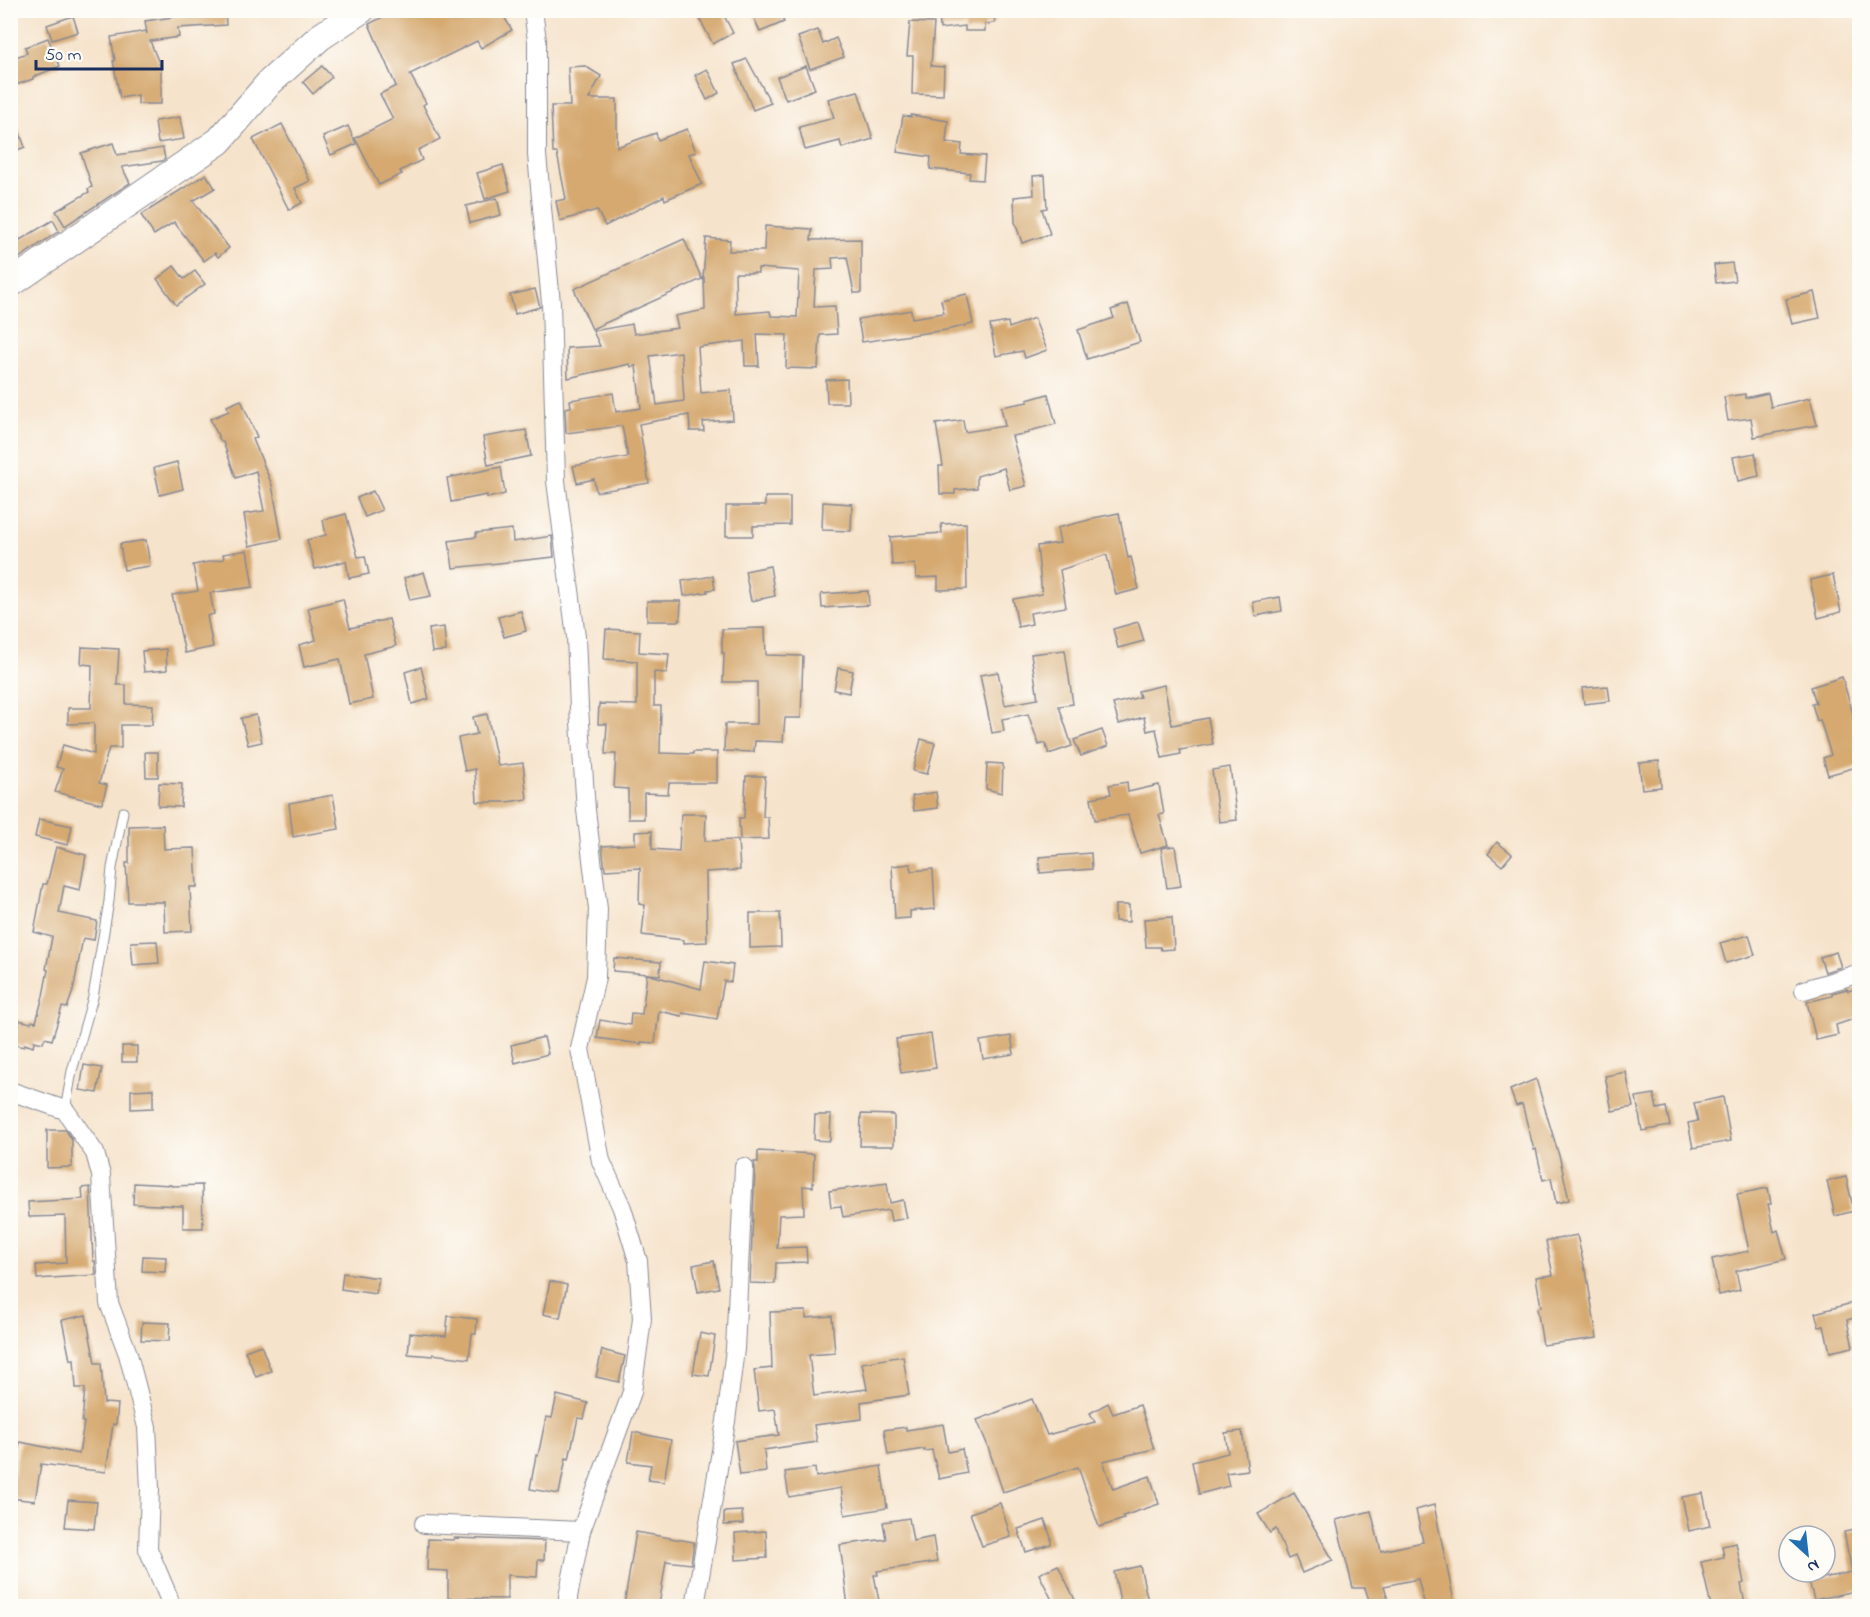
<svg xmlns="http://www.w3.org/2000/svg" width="1870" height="1617" font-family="'Indie Flower',sans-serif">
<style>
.building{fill:#d5a970;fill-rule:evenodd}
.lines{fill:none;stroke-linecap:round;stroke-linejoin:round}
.lane-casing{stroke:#888994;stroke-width:11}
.street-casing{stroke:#888994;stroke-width:20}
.secondary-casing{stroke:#888994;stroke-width:29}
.lane{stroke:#fff;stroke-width:9}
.street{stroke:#fff;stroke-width:18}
.secondary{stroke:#fff;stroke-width:27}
</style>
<rect width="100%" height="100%" fill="#fdfcf7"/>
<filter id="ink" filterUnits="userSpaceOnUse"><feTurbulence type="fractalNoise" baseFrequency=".0167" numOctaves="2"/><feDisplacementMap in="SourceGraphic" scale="12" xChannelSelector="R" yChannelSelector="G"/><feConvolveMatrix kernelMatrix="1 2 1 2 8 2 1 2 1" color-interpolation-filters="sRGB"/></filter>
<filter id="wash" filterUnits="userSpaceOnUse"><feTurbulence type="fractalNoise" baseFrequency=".008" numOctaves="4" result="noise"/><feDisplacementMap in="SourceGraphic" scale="24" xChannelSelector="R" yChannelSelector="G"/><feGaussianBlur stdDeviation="1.35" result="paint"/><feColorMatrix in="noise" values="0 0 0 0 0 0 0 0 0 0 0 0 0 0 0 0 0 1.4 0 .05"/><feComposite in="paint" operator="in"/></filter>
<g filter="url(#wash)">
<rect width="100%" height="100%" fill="#f6e3cb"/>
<g id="blocks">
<g class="building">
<path d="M 194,10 L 225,10 L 226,25 L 178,28 L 179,37 L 150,41 L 161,68 L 161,104 L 138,104 L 138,95 L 120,98 L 113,61 L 115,61 L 111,37 L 146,31 L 147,34 L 145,21 L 194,14 Z"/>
<path d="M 396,10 L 500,10 L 512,30 L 481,48 L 477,41 L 410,74 L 426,103 L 423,105 L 440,139 L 418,150 L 422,160 L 400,171 L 402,174 L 379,185 L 355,138 L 393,119 L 380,94 L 396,86 L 369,24 Z"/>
<path d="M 695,10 L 721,10 L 733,33 L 713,44 Z"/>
<path d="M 751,10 L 779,10 L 784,22 L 760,32 Z"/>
<path d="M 939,10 L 958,10 L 958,14 L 994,14 L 995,23 L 985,24 L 985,31 L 965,31 L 965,26 L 940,29 Z"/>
<path d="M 73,16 L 78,32 L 52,40 L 47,25 Z"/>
<path d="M 910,22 L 934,23 L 931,66 L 944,67 L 943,95 L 912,94 L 913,56 L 907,56 Z"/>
<path d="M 818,30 L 823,44 L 836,38 L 844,57 L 810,69 L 798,37 Z"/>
<path d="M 48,38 L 60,66 L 33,77 L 33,79 L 16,85 L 10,67 L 10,59 L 27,53 L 25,47 Z"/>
<path d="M 747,59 L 771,103 L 753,110 L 734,64 Z"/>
<path d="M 322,66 L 332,77 L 313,94 L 303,82 Z"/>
<path d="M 585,66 L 601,76 L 589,99 L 617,99 L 617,147 L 656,133 L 658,140 L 687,129 L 696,152 L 689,154 L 702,184 L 665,200 L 664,196 L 605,226 L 597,210 L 560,221 L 556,201 L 566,199 L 557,153 L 553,153 L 551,106 L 570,106 L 568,67 Z"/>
<path d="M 806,66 L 815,89 L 786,100 L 777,77 Z"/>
<path d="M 707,69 L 719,93 L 707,100 L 695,75 Z"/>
<path d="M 858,91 L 873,139 L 842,148 L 840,141 L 805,150 L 799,127 L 834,118 L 828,99 Z"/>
<path d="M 12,111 L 25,147 L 10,153 L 10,112 Z"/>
<path d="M 911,115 L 948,121 L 946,142 L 962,144 L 961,154 L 985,156 L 983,180 L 969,179 L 970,173 L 930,169 L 931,157 L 897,152 L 903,116 L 911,117 Z"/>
<path d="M 180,117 L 184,139 L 158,143 L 155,121 Z"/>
<path d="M 282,124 L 310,181 L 295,188 L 302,203 L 289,210 L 253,139 Z"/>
<path d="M 348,126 L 356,144 L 331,155 L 323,137 Z"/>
<path d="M 113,143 L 117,155 L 163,148 L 165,159 L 162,161 L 122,167 L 130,183 L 65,226 L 56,211 L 89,192 L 88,189 L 92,187 L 81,153 Z"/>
<path d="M 503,165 L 510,191 L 485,199 L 477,173 Z"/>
<path d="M 206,174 L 215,188 L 193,201 L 229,248 L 218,257 L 215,253 L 204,261 L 174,222 L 154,235 L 141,215 Z"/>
<path d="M 1045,175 L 1047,208 L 1042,209 L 1050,234 L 1022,243 L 1015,222 L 1014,197 L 1034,195 L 1033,176 Z"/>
<path d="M 497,198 L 501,215 L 470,223 L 466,206 Z"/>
<path d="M 53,220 L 59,231 L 10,264 L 10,225 L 20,240 Z"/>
<path d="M 765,226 L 812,229 L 811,240 L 861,239 L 861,293 L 854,293 L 847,257 L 832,258 L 833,269 L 816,270 L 814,307 L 835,306 L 837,334 L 820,335 L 818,369 L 786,368 L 787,335 L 757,334 L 759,366 L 745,366 L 744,341 L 698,347 L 701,393 L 731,390 L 733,420 L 703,422 L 704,431 L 690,431 L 689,415 L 639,424 L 649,483 L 596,492 L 594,479 L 577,483 L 573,466 L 628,457 L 622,426 L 566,433 L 565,408 L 571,407 L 570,400 L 613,393 L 616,412 L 641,408 L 636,366 L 631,367 L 630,364 L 568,378 L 567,348 L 600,346 L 593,331 L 632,324 L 634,334 L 678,328 L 675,316 L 705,310 L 704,278 L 703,279 L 706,238 L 730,240 L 729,251 L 764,251 ZM 758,268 L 799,271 L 797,317 L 771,316 L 770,311 L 736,314 L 735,273 L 758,273 ZM 681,352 L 684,401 L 657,405 L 650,356 Z"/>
<path d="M 684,239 L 702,279 L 592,329 L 574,289 Z"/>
<path d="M 1732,263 L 1735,281 L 1716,283 L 1714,265 Z"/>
<path d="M 174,266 L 184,279 L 195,271 L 205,284 L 176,305 L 157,279 Z"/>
<path d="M 535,289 L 540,307 L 515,314 L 510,295 Z"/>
<path d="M 1814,292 L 1820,318 L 1792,324 L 1786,299 Z"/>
<path d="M 967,294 L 973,324 L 946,330 L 862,342 L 858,319 L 911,310 L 912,318 L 944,313 L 941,300 Z"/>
<path d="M 1128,304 L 1140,342 L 1087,359 L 1078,330 L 1114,318 L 1111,310 Z"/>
<path d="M 1034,318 L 1047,350 L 1025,358 L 1023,351 L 996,356 L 990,325 L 1008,322 L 1009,328 Z"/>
<path d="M 847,379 L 848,403 L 827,403 L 826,380 Z"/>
<path d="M 1768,393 L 1771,407 L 1810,398 L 1817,425 L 1754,437 L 1751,418 L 1728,421 L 1724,397 L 1745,394 L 1745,398 Z"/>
<path d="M 1048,394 L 1056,424 L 1029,431 L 1029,433 L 1012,436 L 1026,486 L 1010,490 L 1004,468 L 977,476 L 977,488 L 955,490 L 955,494 L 940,494 L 939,466 L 943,466 L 936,424 L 963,420 L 965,432 L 1005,426 L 1001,407 L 1028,402 L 1027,400 Z"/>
<path d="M 241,400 L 257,437 L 253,439 L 272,485 L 282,539 L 249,546 L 244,514 L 264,511 L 256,471 L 236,478 L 223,442 L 221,442 L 210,419 L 229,411 L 227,406 Z"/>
<path d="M 526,430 L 531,456 L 488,465 L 483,437 Z"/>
<path d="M 1755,453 L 1759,476 L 1738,481 L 1733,457 Z"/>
<path d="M 177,462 L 183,489 L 160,495 L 154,468 Z"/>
<path d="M 501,467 L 505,494 L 487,498 L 487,495 L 451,502 L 447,478 Z"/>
<path d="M 373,491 L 382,510 L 365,517 L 357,498 Z"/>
<path d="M 765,497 L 790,497 L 790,525 L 753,526 L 753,536 L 726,536 L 726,506 L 765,506 Z"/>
<path d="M 823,502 L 852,504 L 851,531 L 822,530 Z"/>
<path d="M 1119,513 L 1128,558 L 1131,557 L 1139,589 L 1116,595 L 1107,556 L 1105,555 L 1060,570 L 1066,607 L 1030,613 L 1032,624 L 1018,627 L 1013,599 L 1042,594 L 1037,546 L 1060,543 L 1057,528 L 1093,519 L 1093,518 Z"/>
<path d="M 346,514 L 358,557 L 365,556 L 369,574 L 349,578 L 346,561 L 315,569 L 307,540 L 326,535 L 323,520 Z"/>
<path d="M 966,523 L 967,589 L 938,590 L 938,577 L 916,578 L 915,564 L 892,565 L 890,537 L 942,533 L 941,524 Z"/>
<path d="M 512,529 L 513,542 L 552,536 L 554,557 L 453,568 L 449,541 L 476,537 L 476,533 Z"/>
<path d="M 146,540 L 150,566 L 124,570 L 120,544 Z"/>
<path d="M 247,550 L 253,587 L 210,593 L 214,614 L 207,616 L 213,647 L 185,653 L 172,595 L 198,591 L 193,565 L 224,559 L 223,554 Z"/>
<path d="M 770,566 L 775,596 L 751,601 L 745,571 Z"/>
<path d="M 424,572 L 431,596 L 410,600 L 404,578 Z"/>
<path d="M 1833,575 L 1841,612 L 1818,618 L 1810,580 Z"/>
<path d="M 713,576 L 715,589 L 707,590 L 708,592 L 684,596 L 682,581 Z"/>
<path d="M 868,591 L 869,605 L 822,608 L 821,594 Z"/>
<path d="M 1280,597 L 1282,611 L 1255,616 L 1253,602 Z"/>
<path d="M 343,599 L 350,628 L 389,619 L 396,646 L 364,654 L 373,699 L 349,704 L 340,659 L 304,667 L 299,645 L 316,640 L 308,608 Z"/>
<path d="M 647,601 L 681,601 L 680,621 L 647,621 Z"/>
<path d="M 521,611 L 526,631 L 504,637 L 498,617 Z"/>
<path d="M 1138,622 L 1144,641 L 1118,648 L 1113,629 Z"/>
<path d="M 444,627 L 446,651 L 432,652 L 429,629 Z"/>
<path d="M 765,628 L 766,655 L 803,656 L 801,718 L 785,718 L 783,742 L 755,741 L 754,752 L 724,751 L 725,724 L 757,724 L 757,682 L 723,682 L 724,653 L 722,653 L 722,629 Z"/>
<path d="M 606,629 L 640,631 L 639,652 L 669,654 L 667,673 L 654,672 L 654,706 L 661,706 L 660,753 L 693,754 L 693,752 L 717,752 L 717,783 L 669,783 L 668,794 L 644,793 L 644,819 L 628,819 L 628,789 L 614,788 L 616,754 L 605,754 L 607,724 L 598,724 L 599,704 L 637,705 L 637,661 L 604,659 Z"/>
<path d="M 82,647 L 119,649 L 117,685 L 126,685 L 126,704 L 153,705 L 152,725 L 121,725 L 121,748 L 109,748 L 99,783 L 107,785 L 102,804 L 55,792 L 63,769 L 56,767 L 63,745 L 94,754 L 94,723 L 68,724 L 68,708 L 91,708 L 92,665 L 81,664 Z"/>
<path d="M 166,649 L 167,670 L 144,672 L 142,651 Z"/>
<path d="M 1065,650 L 1073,704 L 1059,706 L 1072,746 L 1049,754 L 1045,743 L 1039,745 L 1028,714 L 1002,719 L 1004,731 L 992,733 L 980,675 L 998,672 L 1005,705 L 1038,699 L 1031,654 Z"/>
<path d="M 421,667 L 429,699 L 412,704 L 405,672 Z"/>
<path d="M 838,668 L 853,671 L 849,693 L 834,690 Z"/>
<path d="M 1842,677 L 1860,737 L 1860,766 L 1828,775 L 1823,758 L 1831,755 L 1820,720 L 1817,721 L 1812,704 L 1816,703 L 1811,687 Z"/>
<path d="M 1164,685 L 1172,725 L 1208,718 L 1213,744 L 1180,750 L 1181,754 L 1162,758 L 1156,729 L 1147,731 L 1144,717 L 1119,724 L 1113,704 L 1140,697 L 1138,691 Z"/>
<path d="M 1608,686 L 1610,701 L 1584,704 L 1582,688 Z"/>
<path d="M 487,714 L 498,766 L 523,763 L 527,799 L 507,802 L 477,802 L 475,769 L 465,771 L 458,738 L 477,734 L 473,717 Z"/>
<path d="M 256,715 L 262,742 L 248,745 L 241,718 Z"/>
<path d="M 1102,730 L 1108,746 L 1081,756 L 1074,740 Z"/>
<path d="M 921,739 L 935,743 L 927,774 L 913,771 Z"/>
<path d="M 145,752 L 158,752 L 158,777 L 146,777 Z"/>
<path d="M 1659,761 L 1661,787 L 1642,789 L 1639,763 Z"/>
<path d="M 987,763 L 1003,764 L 1002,793 L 986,789 Z"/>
<path d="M 1230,767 L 1237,820 L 1219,822 L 1212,770 Z"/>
<path d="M 746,776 L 765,776 L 763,817 L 768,817 L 769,839 L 740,840 L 739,818 L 744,818 Z"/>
<path d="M 1127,782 L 1128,792 L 1159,785 L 1164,814 L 1159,815 L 1168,845 L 1140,853 L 1128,815 L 1095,820 L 1091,798 L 1111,794 L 1109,785 Z"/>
<path d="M 159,783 L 182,784 L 181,807 L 158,806 Z"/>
<path d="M 936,792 L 938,808 L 914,811 L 912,796 Z"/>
<path d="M 333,795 L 339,829 L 293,837 L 289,803 Z"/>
<path d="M 681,814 L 706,814 L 705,841 L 738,840 L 740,870 L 706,872 L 707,942 L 684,943 L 684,940 L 642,935 L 645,905 L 639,904 L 640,868 L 605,870 L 602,846 L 635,844 L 635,832 L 652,831 L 652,849 L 679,851 Z"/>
<path d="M 39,819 L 72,826 L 68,845 L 35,837 Z"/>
<path d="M 163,825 L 164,849 L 195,848 L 197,887 L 190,887 L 192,931 L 165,932 L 164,902 L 128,902 L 126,863 L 129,863 L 129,826 Z"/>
<path d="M 1497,842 L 1512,854 L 1502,866 L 1488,854 Z"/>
<path d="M 1175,846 L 1181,886 L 1167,888 L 1161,848 Z"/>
<path d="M 56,847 L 86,855 L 80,890 L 64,886 L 59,913 L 97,921 L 94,940 L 83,938 L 73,991 L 67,1008 L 62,1007 L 52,1040 L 45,1038 L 43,1043 L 34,1041 L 33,1047 L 25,1044 L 24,1047 L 10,1044 L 10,1018 L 31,1023 L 32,1021 L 36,1022 L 43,996 L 48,970 L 46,969 L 52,937 L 34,932 L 43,884 L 47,884 Z"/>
<path d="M 1091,853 L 1092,869 L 1040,873 L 1039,857 Z"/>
<path d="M 910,864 L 911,871 L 933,869 L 935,909 L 910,911 L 910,918 L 895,919 L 892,866 Z"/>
<path d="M 1115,905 L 1129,905 L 1129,922 L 1115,921 Z"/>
<path d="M 750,913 L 780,913 L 781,947 L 750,948 Z"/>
<path d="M 1172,917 L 1174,949 L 1161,950 L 1160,947 L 1146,947 L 1144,919 Z"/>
<path d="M 1749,935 L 1755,955 L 1726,963 L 1720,943 Z"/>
<path d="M 157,941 L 159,963 L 133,965 L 131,942 Z"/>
<path d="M 1836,952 L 1841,967 L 1825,972 L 1820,957 Z"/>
<path d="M 614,958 L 661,962 L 660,975 L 613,971 Z"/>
<path d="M 705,961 L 733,965 L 731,982 L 724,981 L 717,1019 L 683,1013 L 682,1016 L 659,1011 L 655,1043 L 641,1042 L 641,1044 L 597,1038 L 600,1020 L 630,1025 L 631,1013 L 642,1014 L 647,974 L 701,989 Z"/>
<path d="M 1860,988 L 1860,1017 L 1836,1025 L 1838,1035 L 1816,1040 L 1807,1002 L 1832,996 L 1832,993 L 1847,989 L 1848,991 Z"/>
<path d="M 931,1034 L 936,1068 L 901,1073 L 896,1039 Z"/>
<path d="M 1011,1036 L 1014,1054 L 983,1059 L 980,1041 Z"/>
<path d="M 544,1037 L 548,1054 L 515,1063 L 511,1045 Z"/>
<rect x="122" y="1046" width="15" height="16"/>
<path d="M 84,1065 L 102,1068 L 97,1093 L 80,1090 Z"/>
<path d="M 1626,1072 L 1633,1107 L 1612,1111 L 1605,1076 Z"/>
<path d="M 1536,1079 L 1560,1159 L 1569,1200 L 1556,1203 L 1551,1178 L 1543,1180 L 1536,1149 L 1534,1150 L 1522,1104 L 1516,1106 L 1510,1090 Z"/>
<path d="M 153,1089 L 153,1108 L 131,1109 L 131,1090 Z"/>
<path d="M 1654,1094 L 1657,1109 L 1666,1107 L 1670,1126 L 1642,1131 L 1636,1097 Z"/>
<path d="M 1723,1097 L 1731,1141 L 1693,1148 L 1688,1123 L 1698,1121 L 1694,1103 Z"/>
<path d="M 861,1114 L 894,1115 L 894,1146 L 860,1146 Z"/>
<path d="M 815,1115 L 831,1115 L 830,1141 L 814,1140 Z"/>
<path d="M 47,1130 L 66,1130 L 72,1140 L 72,1167 L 47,1168 Z"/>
<path d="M 758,1151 L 814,1154 L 813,1187 L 803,1186 L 804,1214 L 779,1215 L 777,1248 L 806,1247 L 807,1262 L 776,1263 L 775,1284 L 750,1283 L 755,1168 L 754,1162 L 758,1162 Z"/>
<path d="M 1846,1177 L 1854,1211 L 1835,1216 L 1827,1181 Z"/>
<path d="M 134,1183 L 171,1185 L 171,1186 L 202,1185 L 203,1228 L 183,1228 L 183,1206 L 133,1204 Z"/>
<path d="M 887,1183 L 890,1203 L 903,1200 L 907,1218 L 891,1221 L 889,1210 L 843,1217 L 841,1206 L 831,1207 L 829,1191 Z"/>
<path d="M 90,1187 L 93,1261 L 95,1261 L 96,1275 L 37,1279 L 36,1265 L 66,1263 L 65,1216 L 29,1217 L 28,1202 L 83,1199 L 82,1188 Z"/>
<path d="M 1768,1188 L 1771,1204 L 1768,1204 L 1774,1232 L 1778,1230 L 1786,1259 L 1736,1271 L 1740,1290 L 1719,1295 L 1712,1259 L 1749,1251 L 1737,1194 Z"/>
<path d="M 1577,1235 L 1585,1270 L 1586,1270 L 1597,1338 L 1543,1345 L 1537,1308 L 1541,1307 L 1536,1277 L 1553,1275 L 1546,1241 Z"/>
<path d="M 143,1256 L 166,1257 L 165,1272 L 142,1271 Z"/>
<path d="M 714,1261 L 719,1288 L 698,1292 L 693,1265 Z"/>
<path d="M 343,1273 L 379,1278 L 376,1294 L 341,1289 Z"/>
<path d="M 550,1281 L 567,1285 L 560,1318 L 543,1314 Z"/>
<path d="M 1856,1302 L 1860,1316 L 1847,1320 L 1853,1347 L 1830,1352 L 1824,1326 L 1819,1327 L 1815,1313 Z"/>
<path d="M 806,1311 L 806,1318 L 832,1316 L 835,1353 L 809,1355 L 814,1396 L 867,1389 L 862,1363 L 903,1356 L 909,1395 L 861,1402 L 862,1419 L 814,1425 L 817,1442 L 764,1450 L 766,1472 L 740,1475 L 735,1441 L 779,1435 L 775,1409 L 759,1411 L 754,1370 L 772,1368 L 770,1312 Z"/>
<path d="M 86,1315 L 95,1363 L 101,1363 L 104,1403 L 118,1404 L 116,1425 L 113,1424 L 106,1472 L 41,1464 L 35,1501 L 10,1498 L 10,1478 L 13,1478 L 20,1442 L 79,1454 L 84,1422 L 82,1422 L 85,1388 L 76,1388 L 74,1359 L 70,1360 L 62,1320 Z"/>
<path d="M 448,1316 L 477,1319 L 476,1334 L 472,1334 L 469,1359 L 433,1354 L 433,1356 L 408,1354 L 410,1333 L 446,1336 Z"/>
<path d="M 142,1322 L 170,1323 L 169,1341 L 141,1340 Z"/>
<path d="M 700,1333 L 715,1336 L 709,1376 L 693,1374 Z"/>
<path d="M 261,1345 L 271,1371 L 256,1377 L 245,1351 Z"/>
<path d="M 602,1350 L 625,1356 L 619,1382 L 596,1377 Z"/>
<path d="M 557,1395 L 588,1403 L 584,1419 L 578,1418 L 569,1459 L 566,1458 L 559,1494 L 530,1489 L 536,1455 L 538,1456 L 546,1417 L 552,1418 Z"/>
<path d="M 1032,1399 L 1047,1435 L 1095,1422 L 1090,1413 L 1108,1403 L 1113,1414 L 1140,1405 L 1154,1449 L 1103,1461 L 1113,1489 L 1150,1476 L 1159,1504 L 1123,1516 L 1124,1519 L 1099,1527 L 1078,1467 L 1003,1492 L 987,1444 L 977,1420 Z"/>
<path d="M 943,1424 L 948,1452 L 962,1449 L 967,1473 L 939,1479 L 932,1450 L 924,1451 L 924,1449 L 888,1455 L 884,1430 L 906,1427 L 906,1430 Z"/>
<path d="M 1242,1431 L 1248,1470 L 1226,1473 L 1229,1486 L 1199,1494 L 1192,1462 L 1228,1453 L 1225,1433 Z"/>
<path d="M 633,1432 L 671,1440 L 664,1482 L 648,1480 L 651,1465 L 628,1462 Z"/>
<path d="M 881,1466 L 887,1508 L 845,1515 L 841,1488 L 789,1497 L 785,1472 L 815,1468 L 816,1477 Z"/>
<path d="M 1294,1493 L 1333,1560 L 1302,1573 L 1295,1556 L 1288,1559 L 1276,1529 L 1270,1533 L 1258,1514 Z"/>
<path d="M 1703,1493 L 1710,1526 L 1689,1531 L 1682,1497 Z"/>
<path d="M 68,1500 L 97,1502 L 94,1529 L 65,1527 Z"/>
<path d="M 1000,1503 L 1011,1537 L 982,1546 L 970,1513 Z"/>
<path d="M 1434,1505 L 1455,1606 L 1425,1606 L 1418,1579 L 1384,1586 L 1390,1606 L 1371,1606 L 1365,1588 L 1353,1588 L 1336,1520 L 1371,1511 L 1381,1551 L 1423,1542 L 1416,1510 Z"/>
<path d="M 742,1511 L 743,1524 L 724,1525 L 724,1512 Z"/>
<path d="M 909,1518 L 913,1541 L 933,1537 L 937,1562 L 877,1571 L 878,1575 L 874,1575 L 880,1606 L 848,1606 L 840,1545 L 886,1539 L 883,1522 Z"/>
<path d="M 1045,1520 L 1051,1538 L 1051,1544 L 1026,1552 L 1018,1529 Z"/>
<path d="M 1860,1529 L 1860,1590 L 1814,1600 L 1809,1581 L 1852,1572 L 1844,1532 Z"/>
<path d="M 766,1531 L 767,1558 L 736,1560 L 735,1533 Z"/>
<path d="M 636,1532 L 694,1542 L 691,1564 L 666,1561 L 659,1606 L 624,1606 Z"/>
<path d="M 454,1538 L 545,1541 L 544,1560 L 538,1560 L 537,1577 L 507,1575 L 507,1599 L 448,1598 L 448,1571 L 427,1570 L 428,1539 L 454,1540 Z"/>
<path d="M 1736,1543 L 1744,1583 L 1741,1584 L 1745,1604 L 1735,1606 L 1711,1606 L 1701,1562 L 1724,1557 L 1722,1546 Z"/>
<path d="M 1058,1565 L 1078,1606 L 1055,1606 L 1039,1574 Z"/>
<path d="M 1140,1566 L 1148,1601 L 1121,1606 L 1114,1572 Z"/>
</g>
</g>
</g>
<g filter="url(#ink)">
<use href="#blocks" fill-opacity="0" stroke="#888994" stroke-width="1.5"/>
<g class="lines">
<defs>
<path id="lane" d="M 65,1110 L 72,1071 L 93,997 L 109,901 L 112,868 L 123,812"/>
<g id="street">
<path d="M 533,10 L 537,41 L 537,155 L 551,303 L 556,481 L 576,637 L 579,708 L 586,810 L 598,909 L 596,977 L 580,1049 L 601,1161 L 622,1208 L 638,1261 L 642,1319 L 632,1392 L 581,1531 L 568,1597 L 568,1606"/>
<path d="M 1804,990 L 1860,973"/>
<path d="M 10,1091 L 65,1110 L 95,1153 L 101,1175 L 109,1303 L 128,1354 L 147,1427 L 150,1489 L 148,1549 L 168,1596 L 171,1606"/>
<path d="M 424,1524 L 581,1531"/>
<path d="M 695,1606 L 726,1421 L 735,1349 L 744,1167"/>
</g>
<path id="secondary" d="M 10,284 L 219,141 L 270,82 L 320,37 L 361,10"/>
</defs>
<use href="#lane" class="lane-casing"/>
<use href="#street" class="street-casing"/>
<use href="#secondary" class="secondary-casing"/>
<use href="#lane" class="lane"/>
<use href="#street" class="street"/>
<use href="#secondary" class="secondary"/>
</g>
</g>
<rect width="1870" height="1617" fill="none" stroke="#fdfcf7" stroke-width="36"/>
<g transform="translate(1807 1554) rotate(153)"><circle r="28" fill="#fdfcf7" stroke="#a3aaba" stroke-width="1.5"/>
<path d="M0-4.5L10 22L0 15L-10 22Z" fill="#1f6fb2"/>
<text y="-9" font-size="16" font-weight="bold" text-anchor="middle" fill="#1b2f5e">N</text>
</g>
<path d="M36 60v9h126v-9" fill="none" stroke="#1b2f5e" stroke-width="3"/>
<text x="45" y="60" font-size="18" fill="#1b2f5e" stroke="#fdfcf7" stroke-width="4.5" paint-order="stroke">50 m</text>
</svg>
